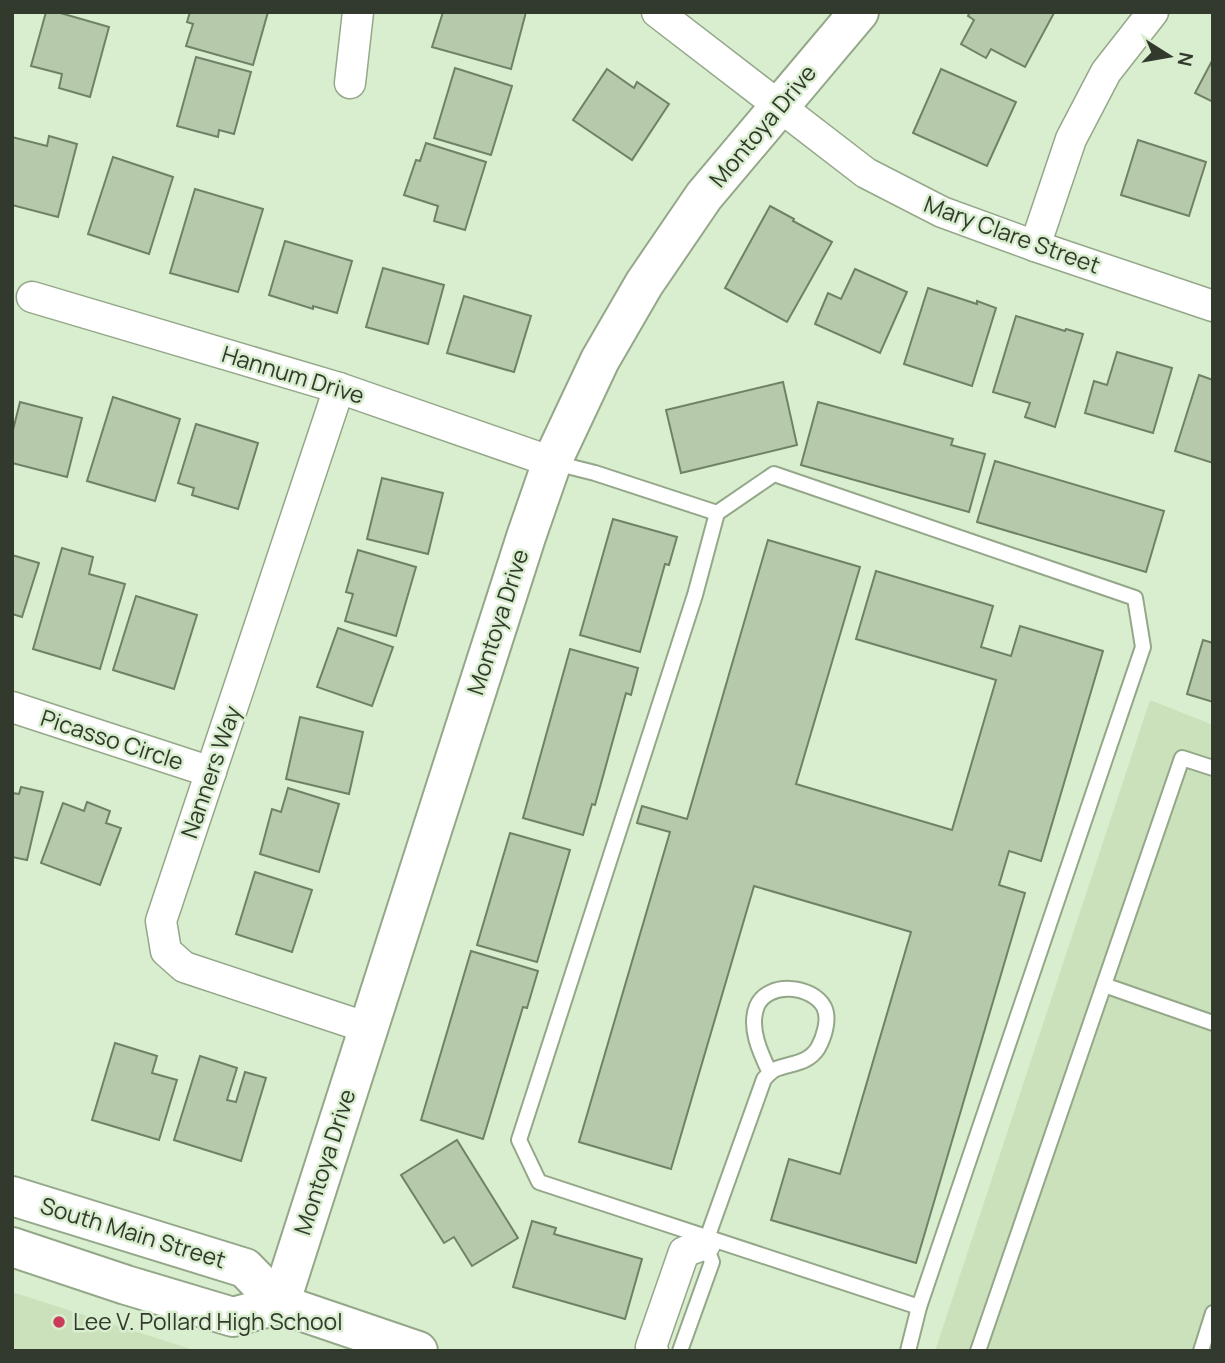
<svg xmlns="http://www.w3.org/2000/svg" width="1225" height="1363" font-family="Manrope,sans-serif">
<style>
.built{fill:#cae1bc}
.building{fill:#b6caab;stroke:#708265;stroke-width:2}
.lines{fill:none;stroke-linecap:round;stroke-linejoin:round}
.lane-casing{stroke:#94a789;stroke-width:18}
.street-casing{stroke:#94a789;stroke-width:33}
.secondary-casing{stroke:#94a789;stroke-width:42}
.primary-casing{stroke:#94a789;stroke-width:42}
.lane{stroke:#fff;stroke-width:14}
.street{stroke:#fff;stroke-width:30}
.secondary{stroke:#fff;stroke-width:38}
.primary{stroke:#fff;stroke-width:38}
.poi-dot{fill:#cb3c5b;stroke:#d9eece;stroke-width:2.5}
.labels{text-anchor:middle;stroke-width:5;stroke-linejoin:round;paint-order:stroke}
.street-label{font-size:23px;fill:#323a2d;stroke:#d9eece}
.poi-label{font-size:23px;fill:#323a2d;stroke:#d9eece;text-anchor:start}
</style>
<rect width="100%" height="100%" fill="#d9eece"/>
<g class="built">
<path d="M 1150,700 L 1213,725 L 1213,1351 L 935,1351 Z"/>
<path d="M 12,1292 L 197,1351 L 12,1351 Z"/>
</g>
<g class="building">
<path d="M 46,12 L 57,12 L 109,27 L 90,97 L 59,88 L 62,74 L 31,66 Z"/>
<path d="M 190,12 L 268,12 L 253,65 L 186,46 L 193,24 L 187,22 Z"/>
<path d="M 443,12 L 526,12 L 511,69 L 432,47 Z"/>
<path d="M 970,12 L 1053,12 L 1054,13 L 1025,67 L 991,49 L 986,58 L 961,44 L 974,20 L 968,16 Z"/>
<path d="M 196,57 L 251,72 L 234,134 L 219,130 L 218,137 L 177,126 Z"/>
<path d="M 1213,59 L 1213,102 L 1195,93 Z"/>
<path d="M 455,68 L 512,86 L 491,155 L 434,138 Z"/>
<path d="M 607,69 L 634,88 L 637,82 L 669,104 L 632,160 L 573,120 Z"/>
<path d="M 941,69 L 1016,102 L 987,166 L 913,133 Z"/>
<path d="M 49,136 L 77,144 L 58,217 L 12,205 L 12,137 L 47,146 Z"/>
<path d="M 1138,140 L 1206,162 L 1189,216 L 1121,195 Z"/>
<path d="M 426,143 L 486,162 L 465,230 L 434,221 L 438,206 L 404,195 L 416,160 L 420,161 Z"/>
<path d="M 113,157 L 173,177 L 149,254 L 88,234 Z"/>
<path d="M 195,189 L 263,209 L 238,292 L 170,273 Z"/>
<path d="M 770,206 L 794,219 L 793,221 L 832,242 L 787,322 L 725,288 Z"/>
<path d="M 285,241 L 352,261 L 337,313 L 313,306 L 313,309 L 269,295 Z"/>
<path d="M 383,268 L 444,285 L 428,344 L 366,327 Z"/>
<path d="M 855,269 L 907,292 L 880,353 L 815,324 L 828,293 L 841,299 Z"/>
<path d="M 928,288 L 977,304 L 977,301 L 996,308 L 972,386 L 904,364 Z"/>
<path d="M 464,296 L 531,316 L 514,372 L 447,353 Z"/>
<path d="M 1016,316 L 1065,331 L 1066,329 L 1083,334 L 1055,427 L 1025,417 L 1030,403 L 993,392 Z"/>
<path d="M 1117,352 L 1172,368 L 1153,433 L 1085,413 L 1094,381 L 1107,385 Z"/>
<path d="M 1199,375 L 1213,380 L 1213,463 L 1175,451 Z"/>
<path d="M 783,382 L 797,445 L 681,473 L 666,410 Z"/>
<path d="M 113,397 L 180,419 L 155,501 L 87,481 Z"/>
<path d="M 20,402 L 82,418 L 67,477 L 12,463 L 12,434 Z"/>
<path d="M 818,402 L 953,439 L 951,445 L 985,454 L 969,512 L 801,465 Z"/>
<path d="M 196,424 L 258,443 L 238,509 L 192,495 L 194,488 L 178,483 Z"/>
<path d="M 995,461 L 1164,511 L 1146,572 L 977,522 Z"/>
<path d="M 382,478 L 443,493 L 428,554 L 367,539 Z"/>
<path d="M 613,519 L 677,537 L 669,565 L 665,564 L 640,652 L 580,635 Z"/>
<path d="M 768,540 L 860,567 L 796,784 L 952,830 L 996,680 L 856,639 L 876,571 L 993,606 L 981,647 L 1011,656 L 1020,626 L 1103,651 L 1041,861 L 1009,851 L 999,885 L 1025,893 L 916,1263 L 771,1220 L 789,1159 L 840,1174 L 911,932 L 754,886 L 671,1169 L 579,1142 L 670,832 L 637,823 L 642,806 L 687,819 Z"/>
<path d="M 62,548 L 93,557 L 89,574 L 125,584 L 100,669 L 33,649 Z"/>
<path d="M 358,550 L 416,567 L 396,636 L 345,621 L 353,594 L 346,592 Z"/>
<path d="M 12,555 L 39,563 L 22,617 L 12,614 Z"/>
<path d="M 136,596 L 197,615 L 174,689 L 113,670 Z"/>
<path d="M 338,628 L 393,647 L 372,706 L 317,687 Z"/>
<path d="M 1203,640 L 1213,643 L 1213,702 L 1187,694 Z"/>
<path d="M 570,649 L 638,668 L 631,695 L 626,693 L 595,805 L 592,804 L 583,835 L 523,818 Z"/>
<path d="M 300,717 L 363,732 L 349,794 L 286,779 Z"/>
<path d="M 21,787 L 43,792 L 27,860 L 12,857 L 12,793 L 19,794 Z"/>
<path d="M 288,788 L 339,804 L 319,872 L 260,854 L 272,809 L 281,812 Z"/>
<path d="M 87,802 L 110,811 L 106,823 L 121,828 L 100,885 L 41,863 L 63,803 L 84,811 Z"/>
<path d="M 510,833 L 570,850 L 537,962 L 477,945 Z"/>
<path d="M 255,872 L 312,890 L 292,952 L 236,934 Z"/>
<path d="M 471,951 L 538,971 L 527,1008 L 523,1007 L 483,1139 L 421,1120 Z"/>
<path d="M 115,1043 L 157,1056 L 152,1073 L 177,1080 L 159,1140 L 92,1120 Z"/>
<path d="M 200,1056 L 237,1068 L 227,1100 L 236,1102 L 245,1072 L 266,1078 L 241,1161 L 174,1140 Z"/>
<path d="M 457,1140 L 518,1238 L 472,1266 L 454,1237 L 444,1243 L 401,1175 Z"/>
<path d="M 532,1221 L 556,1228 L 554,1234 L 642,1259 L 625,1319 L 513,1287 Z"/>
</g>
<g class="lines">
<defs>
<g id="lane">
<path d="M 555,463 L 595,473 L 717,513"/>
<path d="M 774,474 L 1135,598 L 1143,647 L 919,1307 L 539,1182 L 519,1140 L 695,595 L 717,513 Z"/>
<path d="M 1104,985 L 1213,1023"/>
<path d="M 680,1351 L 712,1262 L 705,1244 L 764,1079 C 767,1076 771,1071 776,1069 C 791,1063 808,1064 818,1048 C 824,1037 830,1019 824,1007 C 812,985 768,981 757,1006 C 748,1028 761,1054 770,1073"/>
<path d="M 908,1351 L 919,1307"/>
<path d="M 978,1351 L 1182,758 L 1213,768"/>
<path d="M 1201,1351 L 1213,1313"/>
</g>
<g id="street">
<path d="M 657,12 L 866,173 L 942,212 L 1035,246 L 1213,306"/>
<path d="M 350,83 L 358,12"/>
<path d="M 1035,246 L 1071,139 L 1106,72 L 1153,12"/>
<path d="M 32,297 L 339,388 L 552,462"/>
<path d="M 339,388 L 161,921 L 166,951 L 184,967 L 368,1028"/>
<path d="M 12,707 L 211,772"/>
<path d="M 653,1351 L 651,1347 L 684,1252 L 705,1244"/>
</g>
<path id="secondary" d="M 280,1304 L 526,537 L 552,462 L 600,360 L 644,284 L 704,196 L 859,12"/>
<g id="primary">
<path d="M 12,1196 L 245,1268 L 280,1304 L 418,1351"/>
<path d="M 12,1247 L 126,1285 L 233,1317 L 280,1304"/>
</g>
</defs>
<use href="#lane" class="lane-casing"/>
<use href="#street" class="street-casing"/>
<use href="#secondary" class="secondary-casing"/>
<use href="#primary" class="primary-casing"/>
<use href="#lane" class="lane"/>
<use href="#street" class="street"/>
<use href="#secondary" class="secondary"/>
<use href="#primary" class="primary"/>
</g>
<circle class="poi-dot" cx="59" cy="1322" r="7"/>
<g class="labels">
<g class="street-label">
<text transform="translate(763 126) rotate(-50)" y="8">Montoya Drive</text>
<text transform="translate(1012 235) rotate(20)" y="8">Mary Clare Street</text>
<text transform="translate(293 375) rotate(17)" y="8">Hannum Drive</text>
<text transform="translate(498 622) rotate(-72)" y="8">Montoya Drive</text>
<text transform="translate(112 740) rotate(18)" y="8">Picasso Circle</text>
<text transform="translate(211 772) rotate(-71)" y="8">Nanners Way</text>
<text transform="translate(325 1162) rotate(-72)" y="8">Montoya Drive</text>
<text transform="translate(133 1233) rotate(17)" y="8">South Main Street</text>
</g>
<g class="poi-label">
<text x="73" y="1330">Lee V. Pollard High School</text>
</g>
</g>
<rect width="1225" height="1363" fill="none" stroke="#323a2d" stroke-width="28"/>
<g transform="translate(1169 56) rotate(101)" stroke="#d9eece" stroke-width="5" paint-order="stroke">
<path d="M0-5L12 26L0 18L-12 26Z" fill="#323a2d"/>
<text y="-10" font-size="19" font-weight="bold" text-anchor="middle" fill="#323a2d">N</text>
</g>
</svg>
